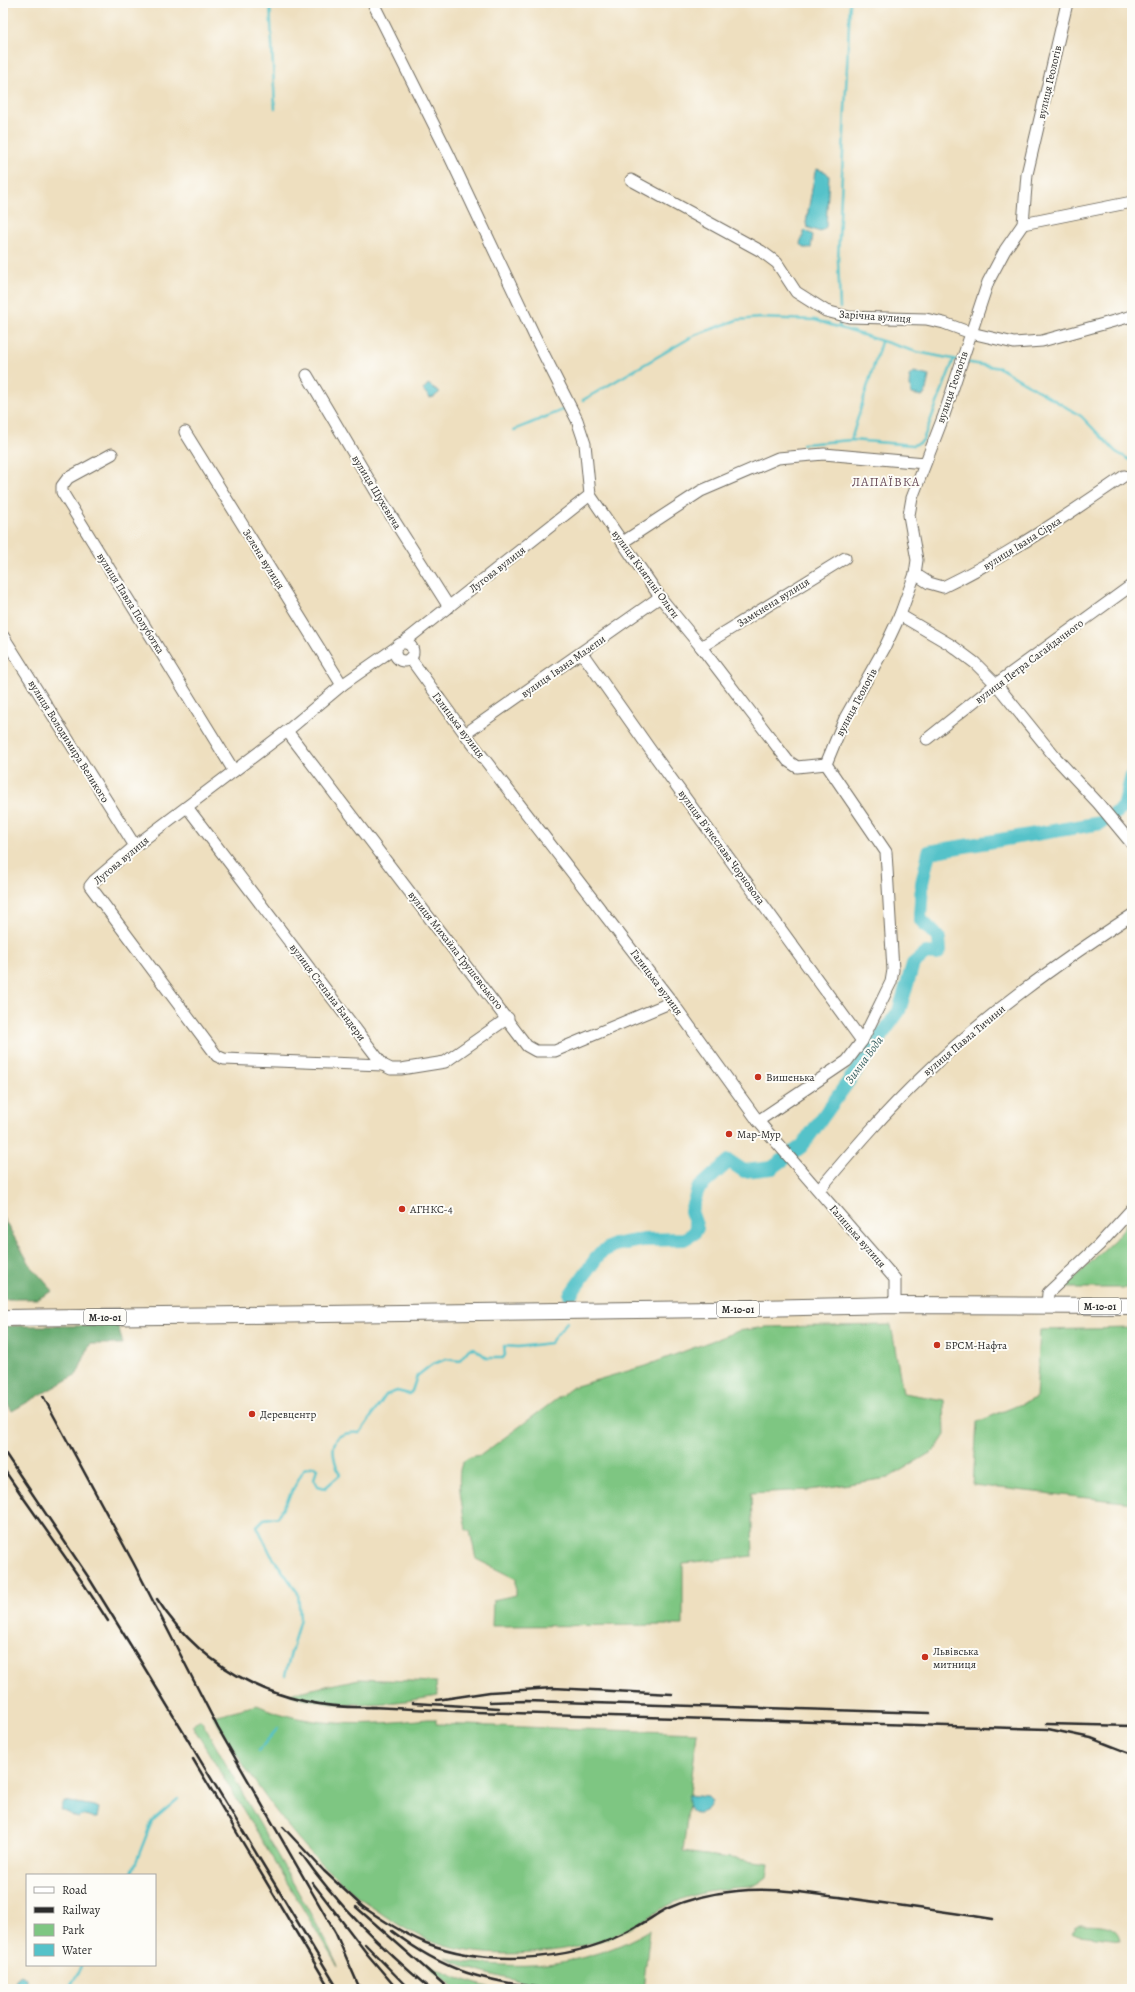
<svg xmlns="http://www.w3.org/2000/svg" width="1135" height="1992" font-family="Alegreya,serif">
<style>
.green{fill:#7ec682;stroke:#547856}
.forest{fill:#66ab70;stroke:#486b4e}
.water{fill:#54c2c9;stroke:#40767a}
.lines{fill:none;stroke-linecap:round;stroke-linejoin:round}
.stream{stroke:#54c2c9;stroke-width:2.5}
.river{stroke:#54c2c9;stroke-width:14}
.minor-casing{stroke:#6f6a5f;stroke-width:13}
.highway-casing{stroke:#6f6a5f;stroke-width:18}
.minor{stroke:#fff;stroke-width:11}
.highway{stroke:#fff;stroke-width:16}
.rail{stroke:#2b2b2b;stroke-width:2.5}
.poi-dot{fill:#c8321e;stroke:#fdfcf7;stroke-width:1.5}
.labels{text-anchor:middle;stroke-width:4;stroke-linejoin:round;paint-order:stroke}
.shield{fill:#fdfcf7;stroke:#6a6a68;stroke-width:1}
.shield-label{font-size:10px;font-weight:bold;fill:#2b2b2b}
.street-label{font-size:11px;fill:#2b2b2b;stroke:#fdfcf7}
.poi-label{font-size:11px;fill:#2b2b2b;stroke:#fdfcf7;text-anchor:start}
.water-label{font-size:12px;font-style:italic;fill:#396062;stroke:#fdfcf7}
.quarter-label{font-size:13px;letter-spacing:1px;fill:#6d505d;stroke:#fdfcf7}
</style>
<rect width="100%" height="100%" fill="#fdfcf7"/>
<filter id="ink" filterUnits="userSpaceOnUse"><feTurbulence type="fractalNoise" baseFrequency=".025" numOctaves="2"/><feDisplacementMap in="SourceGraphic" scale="8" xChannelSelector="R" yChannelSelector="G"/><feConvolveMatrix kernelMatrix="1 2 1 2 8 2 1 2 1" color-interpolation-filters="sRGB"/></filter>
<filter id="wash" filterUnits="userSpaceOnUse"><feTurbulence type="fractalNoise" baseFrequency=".012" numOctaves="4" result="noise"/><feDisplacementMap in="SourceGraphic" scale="16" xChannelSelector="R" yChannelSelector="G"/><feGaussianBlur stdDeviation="0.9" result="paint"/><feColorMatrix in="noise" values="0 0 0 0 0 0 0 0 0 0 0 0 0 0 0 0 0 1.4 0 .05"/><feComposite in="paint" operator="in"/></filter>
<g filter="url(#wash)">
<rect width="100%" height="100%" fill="#eedfbf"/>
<g class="green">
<path d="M 1132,1218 L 1132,1288 L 1064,1288 L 1115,1239 Z"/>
<path d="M 891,1325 L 903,1393 L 944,1400 L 945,1435 L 935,1450 L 888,1478 L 810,1490 L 751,1493 L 753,1556 L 683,1563 L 683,1625 L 492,1626 L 493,1600 L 516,1595 L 516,1579 L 476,1559 L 470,1531 L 466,1530 C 464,1515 455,1476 462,1464 C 466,1457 473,1456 481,1455 L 573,1387 L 645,1366 L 738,1331 L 766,1327 Z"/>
<path d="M 1132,1328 L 1132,1503 L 973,1485 L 977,1422 L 1036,1398 L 1040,1330 Z"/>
<path d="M 359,1679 L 436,1682 L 437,1696 C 389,1705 336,1709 288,1694 Z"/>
<path d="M 257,1705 C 311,1729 370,1725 428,1719 L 436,1719 L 436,1724 L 697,1733 L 683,1852 L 769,1863 L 767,1877 C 763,1880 758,1884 753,1886 C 746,1888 739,1887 732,1888 C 715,1891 696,1893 680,1900 C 654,1911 632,1930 605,1939 C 556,1954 496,1960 445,1946 C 424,1940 403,1928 385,1916 C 308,1866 259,1792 213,1716 Z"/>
<path d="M 201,1720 L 326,1941 L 338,1967 L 192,1725 Z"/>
<path d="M 1081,1924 C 1095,1925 1117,1922 1120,1940 L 1072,1934 L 1077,1926 Z"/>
<path d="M 650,1930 L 643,1989 C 576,1989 506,1987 445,1958 C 518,1972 585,1968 650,1930 Z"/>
<path d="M 427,1964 L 465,1980 L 494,1989 L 456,1989 Z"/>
</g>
<g class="forest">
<path d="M 3,1218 L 31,1266 L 53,1291 L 37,1299 L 3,1299 Z"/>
<path d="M 3,1326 L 118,1326 L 123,1344 L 90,1344 L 77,1374 L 12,1411 L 3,1398 Z"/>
</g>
<g class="water">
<path d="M 817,169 L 826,172 L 829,176 L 826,227 L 820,232 L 807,227 L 806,223 L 815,172 Z"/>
<path d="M 805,230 L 813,235 L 811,248 L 804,248 L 800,243 Z"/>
<path d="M 914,372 L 929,376 L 925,394 L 922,396 L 911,394 L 909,376 Z"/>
<path d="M 428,384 L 440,392 L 434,397 L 430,398 L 423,390 Z"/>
<path d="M 688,1795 L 708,1797 L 712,1801 C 709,1810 704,1813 695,1813 C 689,1809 687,1803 688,1795 Z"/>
<path d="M 64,1801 L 95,1806 L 99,1808 L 97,1818 L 94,1818 C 88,1816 84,1813 78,1818 L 61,1810 Z"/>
<path d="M 21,1975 L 26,1978 L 26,1981 L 18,1989 L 13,1989 L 16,1979 Z"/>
</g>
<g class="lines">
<g class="stream">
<path d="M 270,3 L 275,108"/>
<path d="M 840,308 L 838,260 L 850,3"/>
<path d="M 839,319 L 840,328"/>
<path d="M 965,362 L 1000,368 L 1081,416 L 1116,452 L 1132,461"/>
<path d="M 583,400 L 695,335 L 737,320 L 760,318 L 815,320 L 917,352 L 958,360"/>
<path d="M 514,430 L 565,409"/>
<path d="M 851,440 L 881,342"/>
<path d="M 803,444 L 851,440 L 913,445 L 920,443 L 923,440 L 954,359"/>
<path d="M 285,1675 L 300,1618 L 298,1593 L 271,1555 L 257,1526 L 264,1519 L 278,1517 L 304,1469 L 314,1466 L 317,1468 L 314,1479 L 318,1486 L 325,1488 L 340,1475 C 330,1452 328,1430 360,1433 L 386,1395 L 397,1391 L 409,1394 L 412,1391 L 417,1376 L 431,1365 L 446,1359 L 459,1361 L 469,1349 L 474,1348 L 487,1358 L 503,1358 L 505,1355 L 504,1346 L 518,1347 L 550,1343 L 567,1322"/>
<path d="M 258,1751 L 278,1728"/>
<path d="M 131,1875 L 152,1821 L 178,1799"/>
<path d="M 69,1989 L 82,1965"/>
</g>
<g class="river">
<path d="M 1114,814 L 1124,807 L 1132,775"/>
<path d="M 570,1295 L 600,1253 L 614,1245 L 642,1240 L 684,1239 L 693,1234 L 697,1228 L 691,1211 L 698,1189 L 729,1161 L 744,1171 L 772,1168 L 802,1146 L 899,1011 L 913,964 L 926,953 L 937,954 L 940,951 L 939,938 L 920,919 L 922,883 L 929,852 L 1101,823 L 1105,820"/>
</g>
</g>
</g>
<g filter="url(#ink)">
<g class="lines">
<defs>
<g id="minor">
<path d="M 373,3 L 450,157 L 535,337 L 577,420 L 585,444 L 590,495 L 660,597 L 701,647 L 788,761 L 797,767 L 826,764"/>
<path d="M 631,180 L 761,251 L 777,263 L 796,292 L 826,311 L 849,317 L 926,319 L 944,323 L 971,333 L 1014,343 L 1042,341 L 1132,316"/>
<path d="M 1023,224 L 1132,202"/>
<path d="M 307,375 L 378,495 L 449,607"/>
<path d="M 185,432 L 342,685"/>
<path d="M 112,454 L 68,478 L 62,486 L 62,492 L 234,771"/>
<path d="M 623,542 L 701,491 L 778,458 L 824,454 L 925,463"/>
<path d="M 915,574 L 929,583 L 943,587 C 1007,556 1066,516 1124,476"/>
<path d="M 900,615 L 951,645 L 975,663 L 996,684 L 1055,757 L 1098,803 L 1132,844"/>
<path d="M 3,636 L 135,846"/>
<path d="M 404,642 L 590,495"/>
<circle cx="404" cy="652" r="9"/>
<path d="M 701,647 L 845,558"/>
<path d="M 582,653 L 649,748 L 862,1041"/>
<path d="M 410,658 L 465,734 L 672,1002 L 758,1121 L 895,1279 L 895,1305"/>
<path d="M 287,731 L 527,1046 L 536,1051 L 555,1051 L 672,1002"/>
<path d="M 465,734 L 660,597"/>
<path d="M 927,739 L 996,684 L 1132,585"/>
<path d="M 826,764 L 845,718 L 885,647 L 900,615 L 915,574 L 917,560 L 909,515 L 912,498 L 944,415 L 988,282 L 1005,250 L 1023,224 L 1027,174 L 1067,3"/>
<path d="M 187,807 L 383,1065 L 391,1069 L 401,1069 L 445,1062 L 508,1018"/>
<path d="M 383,1065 L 224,1059 L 217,1056 L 90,886 L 94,881 L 135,846 L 287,731 L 342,685 L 395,648"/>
<path d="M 758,1121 L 847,1061 L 862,1041 L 891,982 L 893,970 L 886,852 L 826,764"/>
<path d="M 819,1190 C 852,1151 886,1111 923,1076 C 986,1014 1059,963 1132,915"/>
<path d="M 1047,1306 L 1048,1293 L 1099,1245 L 1132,1209"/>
</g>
<path id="highway" d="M 3,1318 L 714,1309 L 895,1305 L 1132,1306"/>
</defs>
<use href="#minor" class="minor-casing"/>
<use href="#highway" class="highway-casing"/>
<use href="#minor" class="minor"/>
<use href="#highway" class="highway"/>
<g class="rail">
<path d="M 43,1396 L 134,1564 L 218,1728 L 336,1934 L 360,1989"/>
<path d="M 3,1450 L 89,1578 L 141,1662 L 338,1989"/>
<path d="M 3,1468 C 37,1519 75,1568 108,1621"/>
<path d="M 157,1599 C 206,1675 287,1711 376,1707"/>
<path d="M 437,1700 L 490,1692 L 553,1688 L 672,1694"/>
<path d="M 490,1702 L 526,1701 L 930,1713"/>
<path d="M 413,1703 L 499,1708"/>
<path d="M 371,1707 L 476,1712 L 1048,1729 L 1091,1738 L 1132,1754"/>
<path d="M 1047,1724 L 1132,1726"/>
<path d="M 193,1759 L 330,1989"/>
<path d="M 283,1827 L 324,1871 L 364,1908"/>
<path d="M 301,1853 C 337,1905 382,1948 430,1989"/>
<path d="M 312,1882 L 368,1955 L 397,1989"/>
<path d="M 360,1905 C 381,1919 402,1933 426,1943 C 486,1966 566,1962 623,1934 C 638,1927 652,1917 666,1909 C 688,1899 713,1893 737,1891 C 771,1887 805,1893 839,1897 C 890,1904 942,1911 993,1919"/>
<path d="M 356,1907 L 449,1989"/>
<path d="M 392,1931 C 446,1973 484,1981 551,1989"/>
<path d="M 365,1944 L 409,1989"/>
</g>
</g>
</g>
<g class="poi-dot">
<circle cx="758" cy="1077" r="4"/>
<circle cx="729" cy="1134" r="4"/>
<circle cx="402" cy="1209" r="4"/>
<circle cx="937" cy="1345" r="4"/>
<circle cx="252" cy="1414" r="4"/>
<circle cx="925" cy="1657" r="4"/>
</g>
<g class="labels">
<g class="shield">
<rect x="1079" y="1298" width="42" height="16" rx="3"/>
<rect x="717" y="1301" width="42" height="16" rx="3"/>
<rect x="84" y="1309" width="42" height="16" rx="3"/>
</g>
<g class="shield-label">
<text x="1100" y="1310">М-10-01</text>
<text x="738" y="1313">М-10-01</text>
<text x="105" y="1321">М-10-01</text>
</g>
<g class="street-label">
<text transform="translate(1049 82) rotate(-77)" y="4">вулиця Геологів</text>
<text transform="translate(875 316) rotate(4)" y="4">Зарічна вулиця</text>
<text transform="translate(952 387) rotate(-71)" y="4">вулиця Геологів</text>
<text transform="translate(377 492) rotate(59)" y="4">вулиця Шухевича</text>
<text transform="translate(1022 543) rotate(-32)" y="4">вулиця Івана Сірка</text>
<text transform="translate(264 559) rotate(58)" y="4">Зелена вулиця</text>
<text transform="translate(497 569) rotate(-38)" y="4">Лугова вулиця</text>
<text transform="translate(646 574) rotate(54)" y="4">вулиця Княгині Ольги</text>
<text transform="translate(773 602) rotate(-32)" y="4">Замкнена вулиця</text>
<text transform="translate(131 603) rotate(58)" y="4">вулиця Павла Полуботка</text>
<text transform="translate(1029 661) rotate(-37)" y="4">вулиця Петра Сагайдачного</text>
<text transform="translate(563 666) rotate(-35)" y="4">вулиця Івана Мазепи</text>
<text transform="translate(856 702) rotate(-62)" y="4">вулиця Геологів</text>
<text transform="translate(459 725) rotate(53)" y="4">Галицька вулиця</text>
<text transform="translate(69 741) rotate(58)" y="4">вулиця Володимира Великого</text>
<text transform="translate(722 847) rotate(54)" y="4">вулиця Вʼячеслава Чорновола</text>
<text transform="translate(121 860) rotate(-40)" y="4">Лугова вулиця</text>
<text transform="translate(456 950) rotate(52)" y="4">вулиця Михайла Грушевського</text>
<text transform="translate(657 982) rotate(53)" y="4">Галицька вулиця</text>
<text transform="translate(328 992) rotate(53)" y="4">вулиця Степана Бандери</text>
<text transform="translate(964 1040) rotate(-40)" y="4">вулиця Павла Тичини</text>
<text transform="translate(858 1236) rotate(49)" y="4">Галицька вулиця</text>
</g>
<g class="poi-label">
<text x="766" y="1081">Вишенька</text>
<text x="737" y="1138">Мар-Мур</text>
<text x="410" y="1213">АГНКС-4</text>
<text x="945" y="1349">БРСМ-Нафта</text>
<text x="260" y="1418">Деревцентр</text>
<text x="933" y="1655">Львівська<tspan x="933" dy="13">митниця</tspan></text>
</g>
<g class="water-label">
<text transform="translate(864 1060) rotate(-54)" y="4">Зимна Вода</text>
</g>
<g class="quarter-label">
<text x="886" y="486">ЛАПАЇВКА</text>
</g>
</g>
<rect width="1135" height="1992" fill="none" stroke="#fdfcf7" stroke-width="16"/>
<rect x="26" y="1874" width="130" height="92" fill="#fdfcf7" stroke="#a9a8a5"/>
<rect x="34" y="1887" width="20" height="6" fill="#ffffff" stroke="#a9a8a5"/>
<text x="62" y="1894" font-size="12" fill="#2b2b2b">Road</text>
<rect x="34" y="1907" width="20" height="6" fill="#2b2b2b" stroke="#a9a8a5"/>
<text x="62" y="1914" font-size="12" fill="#2b2b2b">Railway</text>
<rect x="34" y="1924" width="20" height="12" fill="#7ec682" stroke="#a9a8a5"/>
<text x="62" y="1934" font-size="12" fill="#2b2b2b">Park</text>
<rect x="34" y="1944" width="20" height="12" fill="#54c2c9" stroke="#a9a8a5"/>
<text x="62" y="1954" font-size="12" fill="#2b2b2b">Water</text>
</svg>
